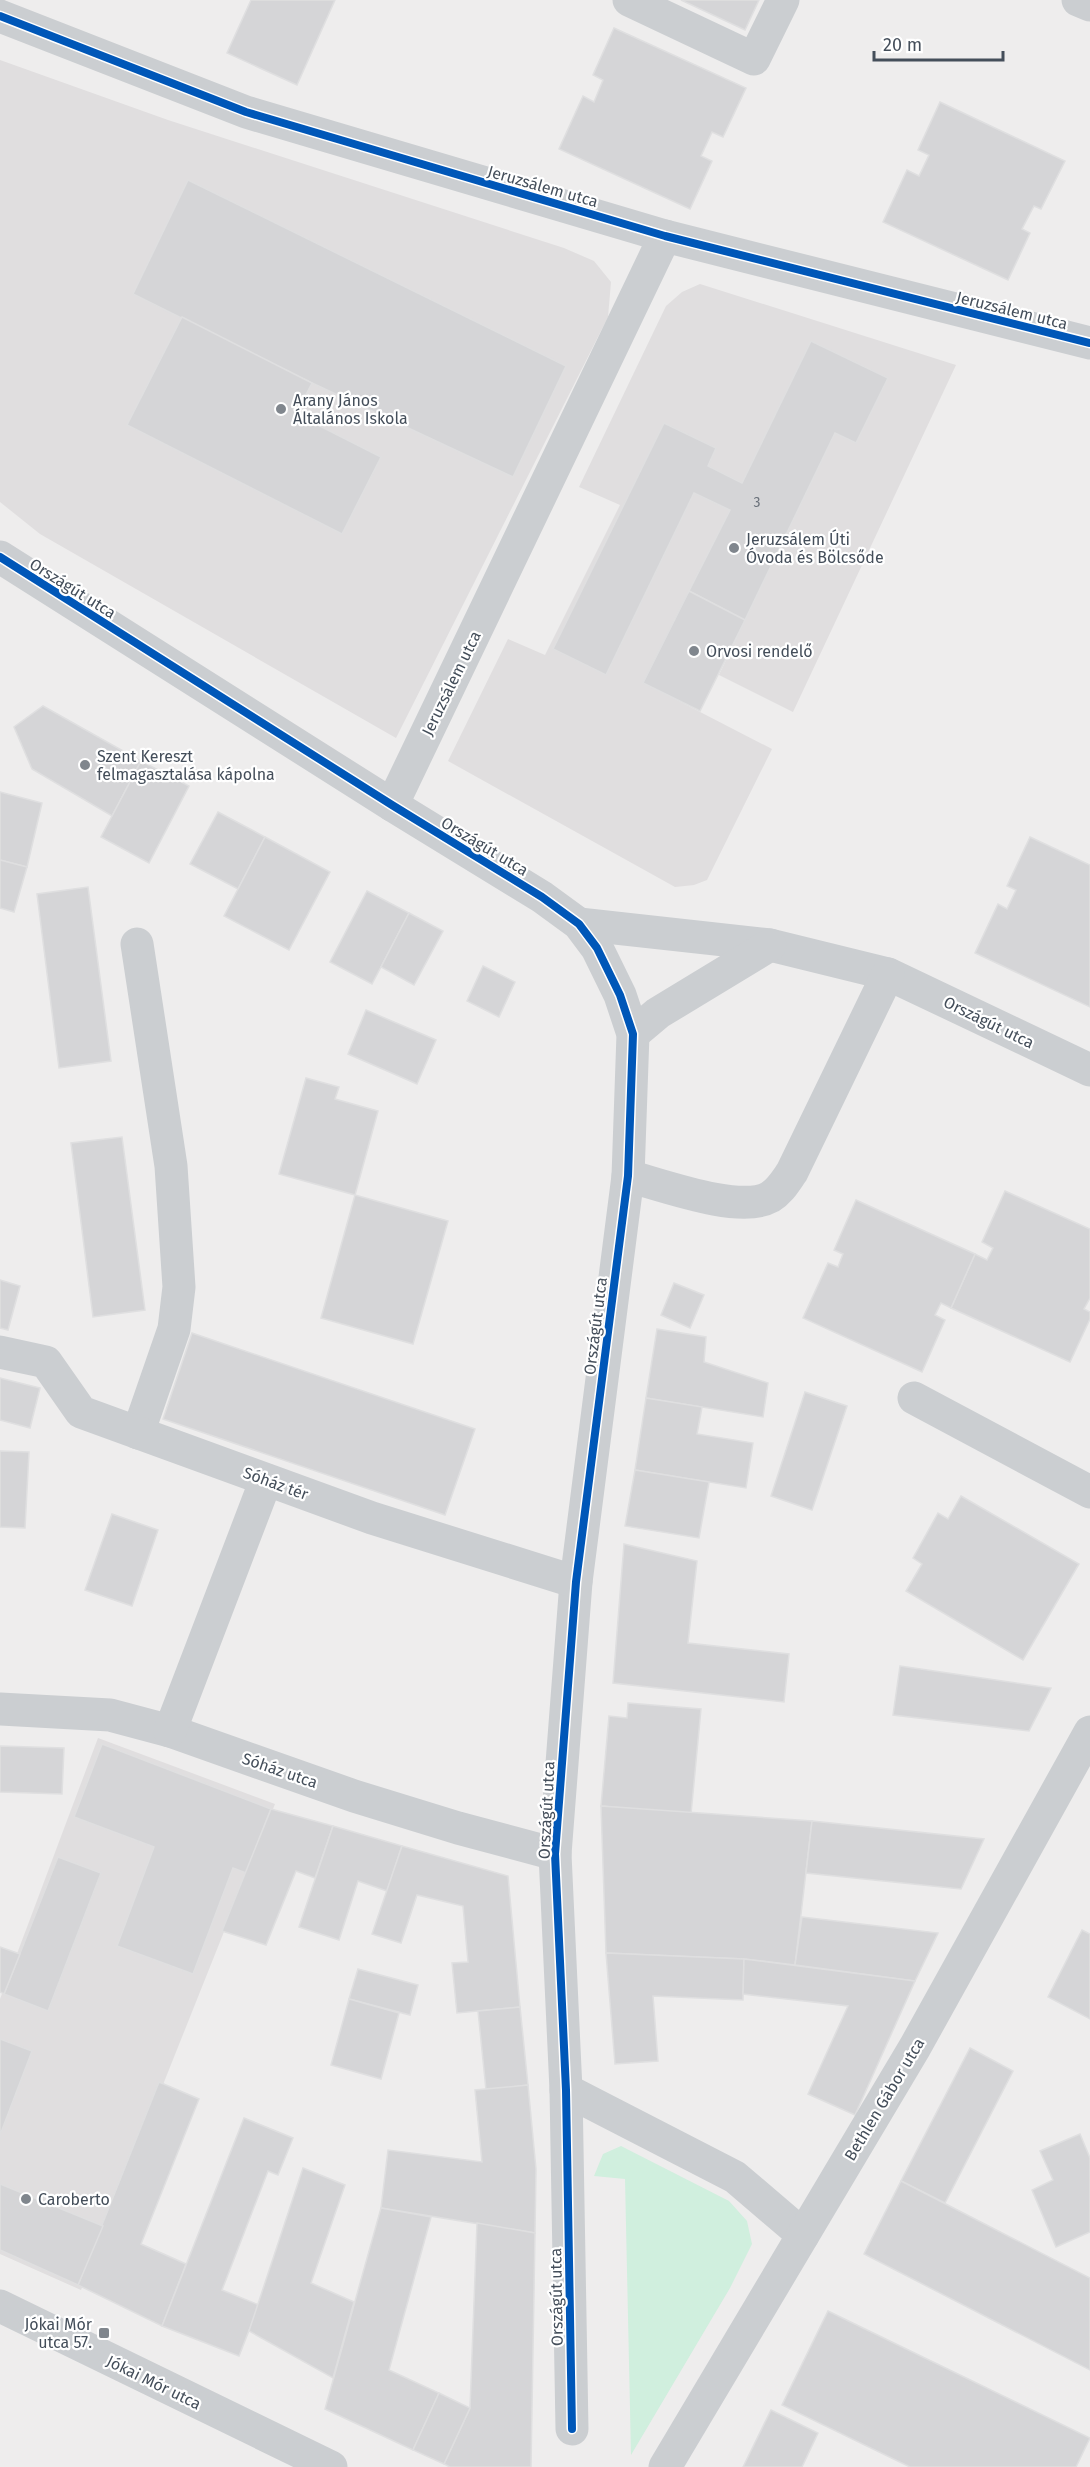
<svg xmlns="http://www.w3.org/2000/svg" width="1090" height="2467" font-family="'Fira Sans',sans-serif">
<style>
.education{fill:#e0dedf}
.green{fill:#d0efde}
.building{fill:#d5d5d7;stroke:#dfdfe0;stroke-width:1.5}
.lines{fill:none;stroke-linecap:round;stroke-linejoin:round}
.minor{stroke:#cbced1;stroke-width:33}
.cycleway-casing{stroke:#fff;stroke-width:11}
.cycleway{stroke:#0057b8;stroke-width:8}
.poi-dot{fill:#80868d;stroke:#fff;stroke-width:2}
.labels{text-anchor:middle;stroke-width:4.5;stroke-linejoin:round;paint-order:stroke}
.number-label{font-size:14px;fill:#6a717a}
.street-label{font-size:16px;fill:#444e5a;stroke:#fff}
.poi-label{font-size:16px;fill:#444e5a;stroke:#fff;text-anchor:start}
</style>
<rect width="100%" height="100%" fill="#eeeded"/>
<g class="education">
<path d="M 0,60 L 168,120 L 564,248 L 594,261 L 611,282 L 608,317 L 396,738 L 40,534 L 0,502 Z"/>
<path d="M 700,284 L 956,365 L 793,712 L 719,675 L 745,620 L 644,683 L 772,749 L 707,880 L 694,885 L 675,887 L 448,761 L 508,639 L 545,655 L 620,505 L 579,487 L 666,306 L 682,292 Z"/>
<path d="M 98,1738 L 275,1804 L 81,2290 L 0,2254 L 0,1999 Z"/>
</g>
<path class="green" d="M 621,2146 L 729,2201 L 747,2221 L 752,2244 L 730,2288 L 631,2455 L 625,2179 L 594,2176 L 603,2154 Z"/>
<g class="building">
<path d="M 251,0 L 335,0 L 297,85 L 227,53 Z"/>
<path d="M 681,0 L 759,0 L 745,30 Z"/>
<path d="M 614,28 L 746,88 L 723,137 L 712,132 L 701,156 L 712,161 L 690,209 L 559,149 L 583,96 L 594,102 L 603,80 L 593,75 Z"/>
<path d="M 940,102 L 1065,161 L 1041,209 L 1034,206 L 1022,229 L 1030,233 L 1008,280 L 883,222 L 907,170 L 919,176 L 929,155 L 918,150 Z"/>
<path d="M 188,180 L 566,366 L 513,477 L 312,383 L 133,294 Z"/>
<path d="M 182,317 L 312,383 L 296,414 L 381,457 L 342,534 L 127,425 Z"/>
<path d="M 811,341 L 888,378 L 856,443 L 835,433 L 745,620 L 689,591 L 730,510 L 694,493 L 606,675 L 553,649 L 664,423 L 716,448 L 708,466 L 742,483 Z"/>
<path d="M 689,591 L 745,620 L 700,711 L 643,683 Z"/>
<path d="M 43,706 L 141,761 L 112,816 L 32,769 L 14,727 Z"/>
<path d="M 141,761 L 189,786 L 149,863 L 101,837 Z"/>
<path d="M 0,792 L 42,803 L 27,867 L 0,860 Z"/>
<path d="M 218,812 L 265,837 L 238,889 L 190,864 Z"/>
<path d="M 265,837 L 330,872 L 289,950 L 224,916 Z"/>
<path d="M 1030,837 L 1090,865 L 1090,1007 L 975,953 L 998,904 L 1007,909 L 1016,890 L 1007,886 Z"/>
<path d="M 0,860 L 27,867 L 14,912 L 0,908 Z"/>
<path d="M 88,887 L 111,1061 L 59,1068 L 37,894 Z"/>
<path d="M 367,891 L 409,913 L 372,984 L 330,962 Z"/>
<path d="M 409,913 L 443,931 L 414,985 L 381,967 Z"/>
<path d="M 483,966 L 515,982 L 499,1017 L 467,1001 Z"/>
<path d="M 366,1010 L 436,1040 L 417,1084 L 348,1054 Z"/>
<path d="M 306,1078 L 339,1087 L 335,1099 L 378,1111 L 355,1195 L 279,1174 Z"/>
<path d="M 122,1137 L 145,1310 L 93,1317 L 71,1143 Z"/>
<path d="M 1005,1191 L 1090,1229 L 1090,1298 L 1084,1309 L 1090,1312 L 1090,1319 L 1070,1362 L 951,1308 L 975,1254 L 987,1260 L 993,1248 L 982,1242 Z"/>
<path d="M 355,1195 L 448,1221 L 413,1344 L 321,1318 Z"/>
<path d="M 856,1200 L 975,1254 L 951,1308 L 941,1303 L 935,1315 L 945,1320 L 922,1372 L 803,1318 L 828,1263 L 838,1267 L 843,1254 L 834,1250 Z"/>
<path d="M 0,1280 L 20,1286 L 8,1330 L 0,1328 Z"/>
<path d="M 674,1283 L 704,1295 L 690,1328 L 661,1315 Z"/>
<path d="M 657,1329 L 706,1337 L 704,1362 L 768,1383 L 763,1417 L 646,1398 Z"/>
<path d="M 192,1333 L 475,1429 L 445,1515 L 163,1419 Z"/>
<path d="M 0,1378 L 40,1388 L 30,1428 L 0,1420 Z"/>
<path d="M 805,1392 L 847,1406 L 812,1510 L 771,1496 Z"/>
<path d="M 646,1398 L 702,1407 L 697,1434 L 753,1443 L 746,1488 L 635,1470 Z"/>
<path d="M 0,1451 L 29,1452 L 25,1528 L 0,1527 Z"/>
<path d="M 635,1470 L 709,1482 L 699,1538 L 625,1526 Z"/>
<path d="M 961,1496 L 1079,1564 L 1023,1660 L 906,1591 L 922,1564 L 913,1558 L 938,1513 L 948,1519 Z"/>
<path d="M 112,1514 L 158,1530 L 132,1606 L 85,1590 Z"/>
<path d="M 624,1544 L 697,1561 L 688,1643 L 789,1654 L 784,1702 L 613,1683 Z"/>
<path d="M 900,1666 L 1051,1688 L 1029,1731 L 893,1715 Z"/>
<path d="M 628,1703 L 701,1709 L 691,1814 L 601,1806 L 609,1716 L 627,1718 Z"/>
<path d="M 102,1744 L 271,1809 L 246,1873 L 233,1868 L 193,1974 L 117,1946 L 154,1847 L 74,1817 Z"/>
<path d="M 0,1746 L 64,1748 L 62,1794 L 0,1792 Z"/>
<path d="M 601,1806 L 812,1821 L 795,1965 L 744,1959 L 606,1953 Z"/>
<path d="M 271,1809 L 333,1826 L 315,1878 L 296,1871 L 266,1945 L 222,1931 Z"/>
<path d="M 812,1821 L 984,1839 L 961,1889 L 806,1873 Z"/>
<path d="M 333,1826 L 402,1846 L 387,1891 L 358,1881 L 339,1940 L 299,1927 Z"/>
<path d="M 402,1846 L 508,1876 L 520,2007 L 457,2013 L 452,1963 L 468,1962 L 463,1906 L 417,1895 L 401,1943 L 372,1934 Z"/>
<path d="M 58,1857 L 101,1873 L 48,2011 L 4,1994 Z"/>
<path d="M 802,1917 L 938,1933 L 915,1981 L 795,1965 Z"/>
<path d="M 1082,1930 L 1090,1934 L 1090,2019 L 1048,1997 Z"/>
<path d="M 0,1947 L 20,1954 L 4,1994 L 0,1992 Z"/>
<path d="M 606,1953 L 744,1959 L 743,2000 L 653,1996 L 658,2061 L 615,2064 Z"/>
<path d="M 744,1959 L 915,1981 L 855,2115 L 808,2094 L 848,2006 L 743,1994 Z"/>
<path d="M 358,1969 L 418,1985 L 410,2015 L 349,1999 Z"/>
<path d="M 349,1999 L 399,2013 L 381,2079 L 331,2065 Z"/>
<path d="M 520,2007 L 528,2085 L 486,2090 L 478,2011 Z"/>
<path d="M 0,2039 L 32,2051 L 0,2135 Z"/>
<path d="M 970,2048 L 1013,2071 L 945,2203 L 901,2181 Z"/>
<path d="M 159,2082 L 199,2099 L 141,2244 L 186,2264 L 162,2326 L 78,2285 Z"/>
<path d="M 528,2085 L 536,2169 L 535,2233 L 381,2208 L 388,2150 L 482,2162 L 475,2090 Z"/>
<path d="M 244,2118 L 293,2138 L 278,2175 L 268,2171 L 222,2290 L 259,2305 L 239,2356 L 162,2326 Z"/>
<path d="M 1080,2134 L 1090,2158 L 1090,2232 L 1056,2247 L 1032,2190 L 1053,2180 L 1040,2151 Z"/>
<path d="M 303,2168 L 345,2185 L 311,2283 L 354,2302 L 333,2378 L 249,2331 Z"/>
<path d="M 901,2181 L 1090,2278 L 1090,2370 L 864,2254 Z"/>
<path d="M 0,2184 L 103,2226 L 78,2285 L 0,2250 Z"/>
<path d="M 381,2208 L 431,2217 L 389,2370 L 439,2393 L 413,2450 L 325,2409 Z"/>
<path d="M 477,2223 L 535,2233 L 531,2467 L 450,2467 L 444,2464 L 470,2408 Z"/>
<path d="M 828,2311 L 1090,2438 L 1076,2467 L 910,2467 L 782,2405 Z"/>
<path d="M 439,2393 L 470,2408 L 444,2464 L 413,2450 Z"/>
<path d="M 771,2410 L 818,2433 L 802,2467 L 743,2467 Z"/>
</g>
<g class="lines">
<g class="minor">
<path d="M 629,0 L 754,59 L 783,0"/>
<path d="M 1078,0 L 1090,5"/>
<path d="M 0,16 L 246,112 L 665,236 L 1090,343"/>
<path d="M 0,557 L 392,805 L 542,897 L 579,924 L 597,948 L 620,995 L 633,1034 L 628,1176 L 576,1582 L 555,1854 L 566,2090 L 572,2429"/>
<path d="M 392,805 L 665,236"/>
<path d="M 579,924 L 770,945 L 888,974 L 1090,1070"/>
<path d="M 137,944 L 171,1166 L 179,1287 L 174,1329 L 138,1433"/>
<path d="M 633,1034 L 658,1013 L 770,945"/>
<path d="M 628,1176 C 662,1185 740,1214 770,1197 C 780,1191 785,1182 792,1172 L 888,974"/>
<path d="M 0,1352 L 46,1362 L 81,1412 L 372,1518 L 576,1582"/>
<path d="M 914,1398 L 1090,1492"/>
<path d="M 0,1709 L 110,1715 L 170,1731 L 354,1796 L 458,1828 L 555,1854"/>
<path d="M 170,1731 L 266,1480"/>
<path d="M 566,2090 L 735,2177 L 803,2235"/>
<path d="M 0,2306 L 331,2467"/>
<path d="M 665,2467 L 915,2047 L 1090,1732"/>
</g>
<defs>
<g id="cycleway">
<path d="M 0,16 L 246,112 L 665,236 L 1090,343"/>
<path d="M 0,557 L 392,805 L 542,897 L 579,924 L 597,948 L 620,995 L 633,1034 L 628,1176 L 576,1582 L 555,1854 L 566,2090 L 572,2429"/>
</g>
</defs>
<use href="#cycleway" class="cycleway-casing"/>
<use href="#cycleway" class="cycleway"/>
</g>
<g class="poi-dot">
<circle cx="281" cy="409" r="6"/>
<circle cx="734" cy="548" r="6"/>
<circle cx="694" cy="651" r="6"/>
<circle cx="85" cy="765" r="6"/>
<circle cx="26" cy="2199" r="6"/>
<rect x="98" y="2327" width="12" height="12" rx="3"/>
</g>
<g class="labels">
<g class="number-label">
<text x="757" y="507">3</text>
</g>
<g class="street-label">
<text transform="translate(543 186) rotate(16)" y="6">Jeruzsálem utca</text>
<text transform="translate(1012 310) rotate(14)" y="6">Jeruzsálem utca</text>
<text transform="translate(73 588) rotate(32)" y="6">Országút utca</text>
<text transform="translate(451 683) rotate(-64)" y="6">Jeruzsálem utca</text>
<text transform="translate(485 846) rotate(31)" y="6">Országút utca</text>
<text transform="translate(989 1022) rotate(26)" y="6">Országút utca</text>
<text transform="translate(595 1326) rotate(-83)" y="6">Országút utca</text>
<text transform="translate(276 1483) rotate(20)" y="6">Sóház tér</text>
<text transform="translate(280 1770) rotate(19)" y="6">Sóház utca</text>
<text transform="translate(546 1810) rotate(-87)" y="6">Országút utca</text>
<text transform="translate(884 2099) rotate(-59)" y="6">Bethlen Gábor utca</text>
<text transform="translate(556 2297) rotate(-91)" y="6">Országút utca</text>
<text transform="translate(154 2382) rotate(26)" y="6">Jókai Mór utca</text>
</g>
<g class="poi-label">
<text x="293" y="406">Arany János<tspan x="293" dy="18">Általános Iskola</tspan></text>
<text x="746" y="545">Jeruzsálem Úti<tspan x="746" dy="18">Óvoda és Bölcsőde</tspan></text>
<text x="706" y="657">Orvosi rendelő</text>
<text x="97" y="762">Szent Kereszt<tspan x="97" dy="18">felmagasztalása kápolna</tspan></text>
<text x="38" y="2205">Caroberto</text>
<text x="92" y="2330" text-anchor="end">Jókai Mór<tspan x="92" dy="18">utca 57.</tspan></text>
</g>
</g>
<path d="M874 51v9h129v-9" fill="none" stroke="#444e5a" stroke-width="3"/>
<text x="883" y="51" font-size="18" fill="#444e5a" stroke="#ffffff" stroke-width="4.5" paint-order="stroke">20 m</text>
</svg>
